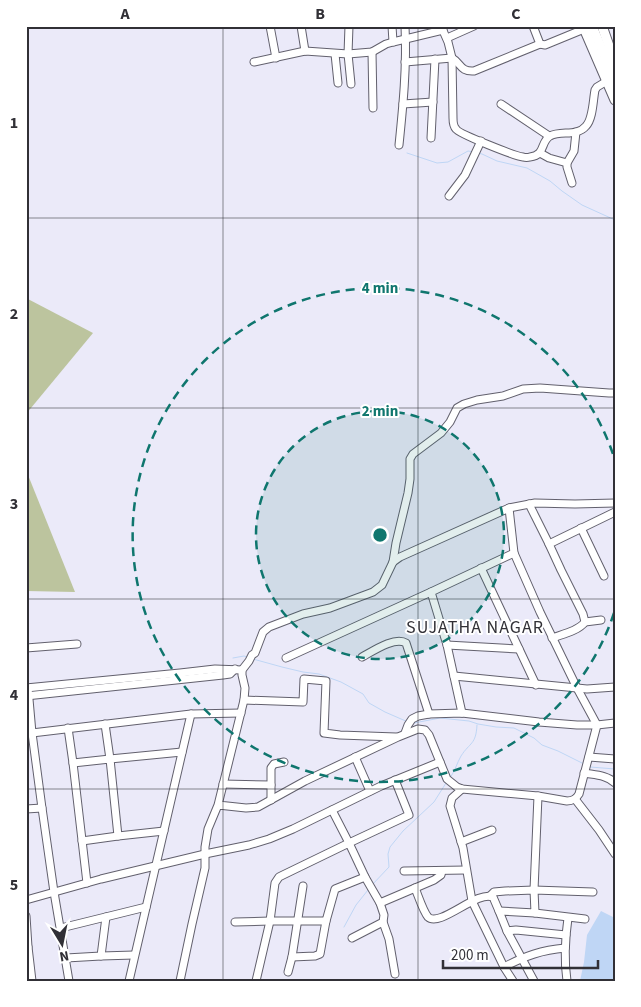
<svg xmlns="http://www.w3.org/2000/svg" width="641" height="1007" font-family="'Source Sans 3',sans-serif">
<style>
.grass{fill:#bcc49e}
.water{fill:#bfd6f5}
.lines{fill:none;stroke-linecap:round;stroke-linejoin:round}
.stream{stroke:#bfd6f5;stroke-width:1}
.minor-casing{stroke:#62606d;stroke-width:9}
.major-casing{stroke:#62606d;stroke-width:11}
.minor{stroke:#fff;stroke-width:7}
.major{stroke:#fff;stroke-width:9}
.grid{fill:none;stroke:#313036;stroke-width:1;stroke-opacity:0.55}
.ring{fill:none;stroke:#0f766e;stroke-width:2.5;stroke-dasharray:9 6}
.labels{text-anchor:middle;stroke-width:4;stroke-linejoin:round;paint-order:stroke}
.neighbourhood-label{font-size:18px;letter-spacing:1px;fill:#313036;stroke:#fff}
.centre{fill:#0f766e;stroke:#fff;stroke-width:2.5}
.ring-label{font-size:15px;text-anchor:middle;font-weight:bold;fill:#0f766e;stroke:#fff;stroke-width:4;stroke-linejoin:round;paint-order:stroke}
.neatline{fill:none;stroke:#313036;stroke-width:2}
.grid-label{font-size:16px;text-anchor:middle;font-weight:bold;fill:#313036}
</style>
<rect width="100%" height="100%" fill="#ebeaf9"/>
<g class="grass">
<path d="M 26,298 L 93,333 L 26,414 Z"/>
<path d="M 26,470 L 75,592 L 26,591 Z"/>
</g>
<path class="water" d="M 601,911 L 615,918 L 615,981 L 580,981 L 584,962 L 587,935 Z"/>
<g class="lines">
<g class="stream">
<path d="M 407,153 L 437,163 L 448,162 L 468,151 L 474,152"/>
<path d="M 478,153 L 482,154 L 497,161 L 527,168 L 550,181 L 562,191 L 582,205 L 615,220"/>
<path d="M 233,658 L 244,656 L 247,657"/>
<path d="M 253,659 L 282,667 L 303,672 L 319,674 L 341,682 L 363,694 L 369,703 L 385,712 L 408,722"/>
<path d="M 414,723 L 440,718 L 469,721 L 478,724 L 496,727 L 514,728 L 534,738 L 542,745 L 558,751 L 584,764"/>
<path d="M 590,767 L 615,769"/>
<path d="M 450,778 C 455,771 457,763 461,756 C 470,742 476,745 477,725"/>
<path d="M 372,885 L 389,867 L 388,854 L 390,847 L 403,831 L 434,802 L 446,783"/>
<path d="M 344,927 L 356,905 L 368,890"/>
</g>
<defs>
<g id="minor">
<path d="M 270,26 L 276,58"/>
<path d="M 301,26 L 305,51"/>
<path d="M 349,26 L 348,54 L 351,84"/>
<path d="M 392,26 L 393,42"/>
<path d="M 441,26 L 448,42 L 452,58 L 453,118 C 453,122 453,126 456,129 C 459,134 515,156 523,157 C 526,158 527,158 530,157 C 546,155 540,142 550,136 C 561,130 577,137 586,126 C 593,119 593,100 595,90 L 597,87 L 607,81"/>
<path d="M 533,26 L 540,44 L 545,45 L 584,29"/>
<path d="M 447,38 L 474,26"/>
<path d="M 372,52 L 373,108"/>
<path d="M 335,54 L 338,83"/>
<path d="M 254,62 L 305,51 L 348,54 L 372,52 L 386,44 L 393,42 L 443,30"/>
<path d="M 405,62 L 452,58 C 461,63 460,72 474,71 L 540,44"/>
<path d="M 403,104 L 433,102"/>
<path d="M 501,104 L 549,136"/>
<path d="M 431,138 L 435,59"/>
<path d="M 399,145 C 403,106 407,66 405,26"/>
<path d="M 540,153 L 549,158 L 567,163"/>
<path d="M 572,183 L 567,167 L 567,163 L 574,151 L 576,132"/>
<path d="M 449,196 L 465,175 L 481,141"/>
<path d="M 529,504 L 549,544"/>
<path d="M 509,508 L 535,503 L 575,504 L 615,503"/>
<path d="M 581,528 L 604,576"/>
<path d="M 393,562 L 396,543 L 408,493 L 410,479 L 410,459 L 413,454 L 441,433 L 450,422 L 457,408 L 464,404 L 477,400 L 503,396 L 523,389 L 540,388 L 609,393 L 615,393"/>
<path d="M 481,568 L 536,685"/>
<path d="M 585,622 L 601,620"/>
<path d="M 552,638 C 563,634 578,631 585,622 L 583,614 L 561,570 L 549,544 L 615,512"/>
<path d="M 447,645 L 519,649"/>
<path d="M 26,648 L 77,644"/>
<path d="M 362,657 C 373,651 395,636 406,643 L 429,714"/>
<path d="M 286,658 L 431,592"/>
<path d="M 454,676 L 577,688 L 587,689 L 615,687"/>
<path d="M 26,688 L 180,673 L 215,669 L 242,670"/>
<path d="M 28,688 L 32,733 L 191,714 L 241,713"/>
<path d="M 26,696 L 223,675 L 230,674 L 235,669"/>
<path d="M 244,700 L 303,702 L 304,679 L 326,681 L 324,733 L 340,735 L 396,737"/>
<path d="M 462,713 L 447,645 L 431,592 L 514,553"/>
<path d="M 105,724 L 110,759 L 182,752"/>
<path d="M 68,728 L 73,763 L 110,759 L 118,836"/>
<path d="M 32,733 L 42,808 L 54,892 L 69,981"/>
<path d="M 405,733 L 408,725 L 412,719 L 418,716 L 429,714 L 462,713 L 539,722 L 577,725 L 597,725 L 615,723"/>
<path d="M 355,757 L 370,791"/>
<path d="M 589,757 L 615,759"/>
<path d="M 73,763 L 87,883"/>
<path d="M 584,773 C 595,775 607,775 615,783"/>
<path d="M 223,784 L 271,785"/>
<path d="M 462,789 L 452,798 L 450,806 L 463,848 L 472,901 L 504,967 L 513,981"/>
<path d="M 575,799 L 599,830 L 615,854"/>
<path d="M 271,800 L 271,768 L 274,764 L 284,762"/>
<path d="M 26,809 L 42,808"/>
<path d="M 332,810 L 349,843 L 409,815 L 395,780"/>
<path d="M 82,841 L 118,836 L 164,831"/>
<path d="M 461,842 L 492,830"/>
<path d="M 404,871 L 466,870"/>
<path d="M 415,888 C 418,895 423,911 428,917 C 440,928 477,890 493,897 L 499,911"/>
<path d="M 490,896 L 494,892 L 505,891 L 534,890 L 593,892"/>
<path d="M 26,900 L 101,879 L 205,854 L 249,845 L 269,839 L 293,829 L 381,786 L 440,762"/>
<path d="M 535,913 L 585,919"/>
<path d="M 26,916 L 28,947"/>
<path d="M 235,922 L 270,921 L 326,921"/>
<path d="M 383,922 L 389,939 L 395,974"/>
<path d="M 61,928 L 146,907"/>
<path d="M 507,931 L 516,930 L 566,935"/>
<path d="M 352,938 L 383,922 L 384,915 L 380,903"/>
<path d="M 26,947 L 28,947 L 32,981"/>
<path d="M 101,956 L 134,955"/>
<path d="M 292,957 L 315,956 L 320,954 L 326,921 L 335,889 L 365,877"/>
<path d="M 66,958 L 101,956 L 106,917"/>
<path d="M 504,967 C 525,956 542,950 565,948"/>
<path d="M 288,972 L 292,957 L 303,886"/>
<path d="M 129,981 L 191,714"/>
<path d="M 180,981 L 192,924 L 205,868 L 205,847 L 208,829 L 218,805 L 244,700 L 245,688 L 242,675 L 242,670 L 249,661 L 252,655 L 255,653 L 263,632 L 269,627 L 303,614 L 330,608 L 373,592 L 382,585 L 393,562 L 400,557 L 509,508 L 514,553 L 540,612 L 577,688 L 597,725 L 579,794 C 576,799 573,801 567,801 L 538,796 L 462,789 L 457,787 L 447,779 L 429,735 L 425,730 L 418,729 L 398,737 L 305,781 L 258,807 L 246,808 L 218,805"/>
<path d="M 256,981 L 270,921 L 275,883 L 279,877 L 283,875 L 349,843 L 365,877 L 380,903 L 434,880 L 441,875 L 442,871"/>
<path d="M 534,981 L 507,931 L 499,911 L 535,913 L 534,890 L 538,796"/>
<path d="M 567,981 C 564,960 565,939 568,918"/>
</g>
<g id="major">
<path d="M 583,26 L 615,100"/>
<path d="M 592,26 L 615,81"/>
<path d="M 602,26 L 615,63"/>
</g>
</defs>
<use href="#minor" class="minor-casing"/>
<use href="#major" class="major-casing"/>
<use href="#minor" class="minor"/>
<use href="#major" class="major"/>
</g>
<path class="grid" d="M 223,26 L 223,981M 418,26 L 418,981M 26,218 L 615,218M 26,408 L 615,408M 26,599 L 615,599M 26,789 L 615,789"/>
<circle cx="380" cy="535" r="124" fill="#0f766e" fill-opacity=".12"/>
<g class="ring">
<circle cx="380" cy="535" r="124"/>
<path d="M614 613A247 247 0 1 1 614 457"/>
</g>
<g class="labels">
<g class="neighbourhood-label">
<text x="475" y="633">SUJATHA NAGAR</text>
</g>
</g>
<circle cx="380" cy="535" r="8" class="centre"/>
<g class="ring-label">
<text x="380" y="293">4 min</text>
<text x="380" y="416">2 min</text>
</g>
<rect width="641" height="1007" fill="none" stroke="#ffffff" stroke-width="55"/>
<g transform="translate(62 944) rotate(170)" stroke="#ffffff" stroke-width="4" paint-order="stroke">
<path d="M0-4L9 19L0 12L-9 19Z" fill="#313036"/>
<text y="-8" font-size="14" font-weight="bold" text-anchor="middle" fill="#313036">N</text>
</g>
<path d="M443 960v8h155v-8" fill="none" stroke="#313036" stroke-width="2.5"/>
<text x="451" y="960" font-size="15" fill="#313036" stroke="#ffffff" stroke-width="4" paint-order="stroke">200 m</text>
<rect x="28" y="28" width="586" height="952" class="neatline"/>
<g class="grid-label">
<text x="125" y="19">A</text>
<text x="320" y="19">B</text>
<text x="516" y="19">C</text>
<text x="14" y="128">1</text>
<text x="14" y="319">2</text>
<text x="14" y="509">3</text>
<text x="14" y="700">4</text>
<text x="14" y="890">5</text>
</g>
</svg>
